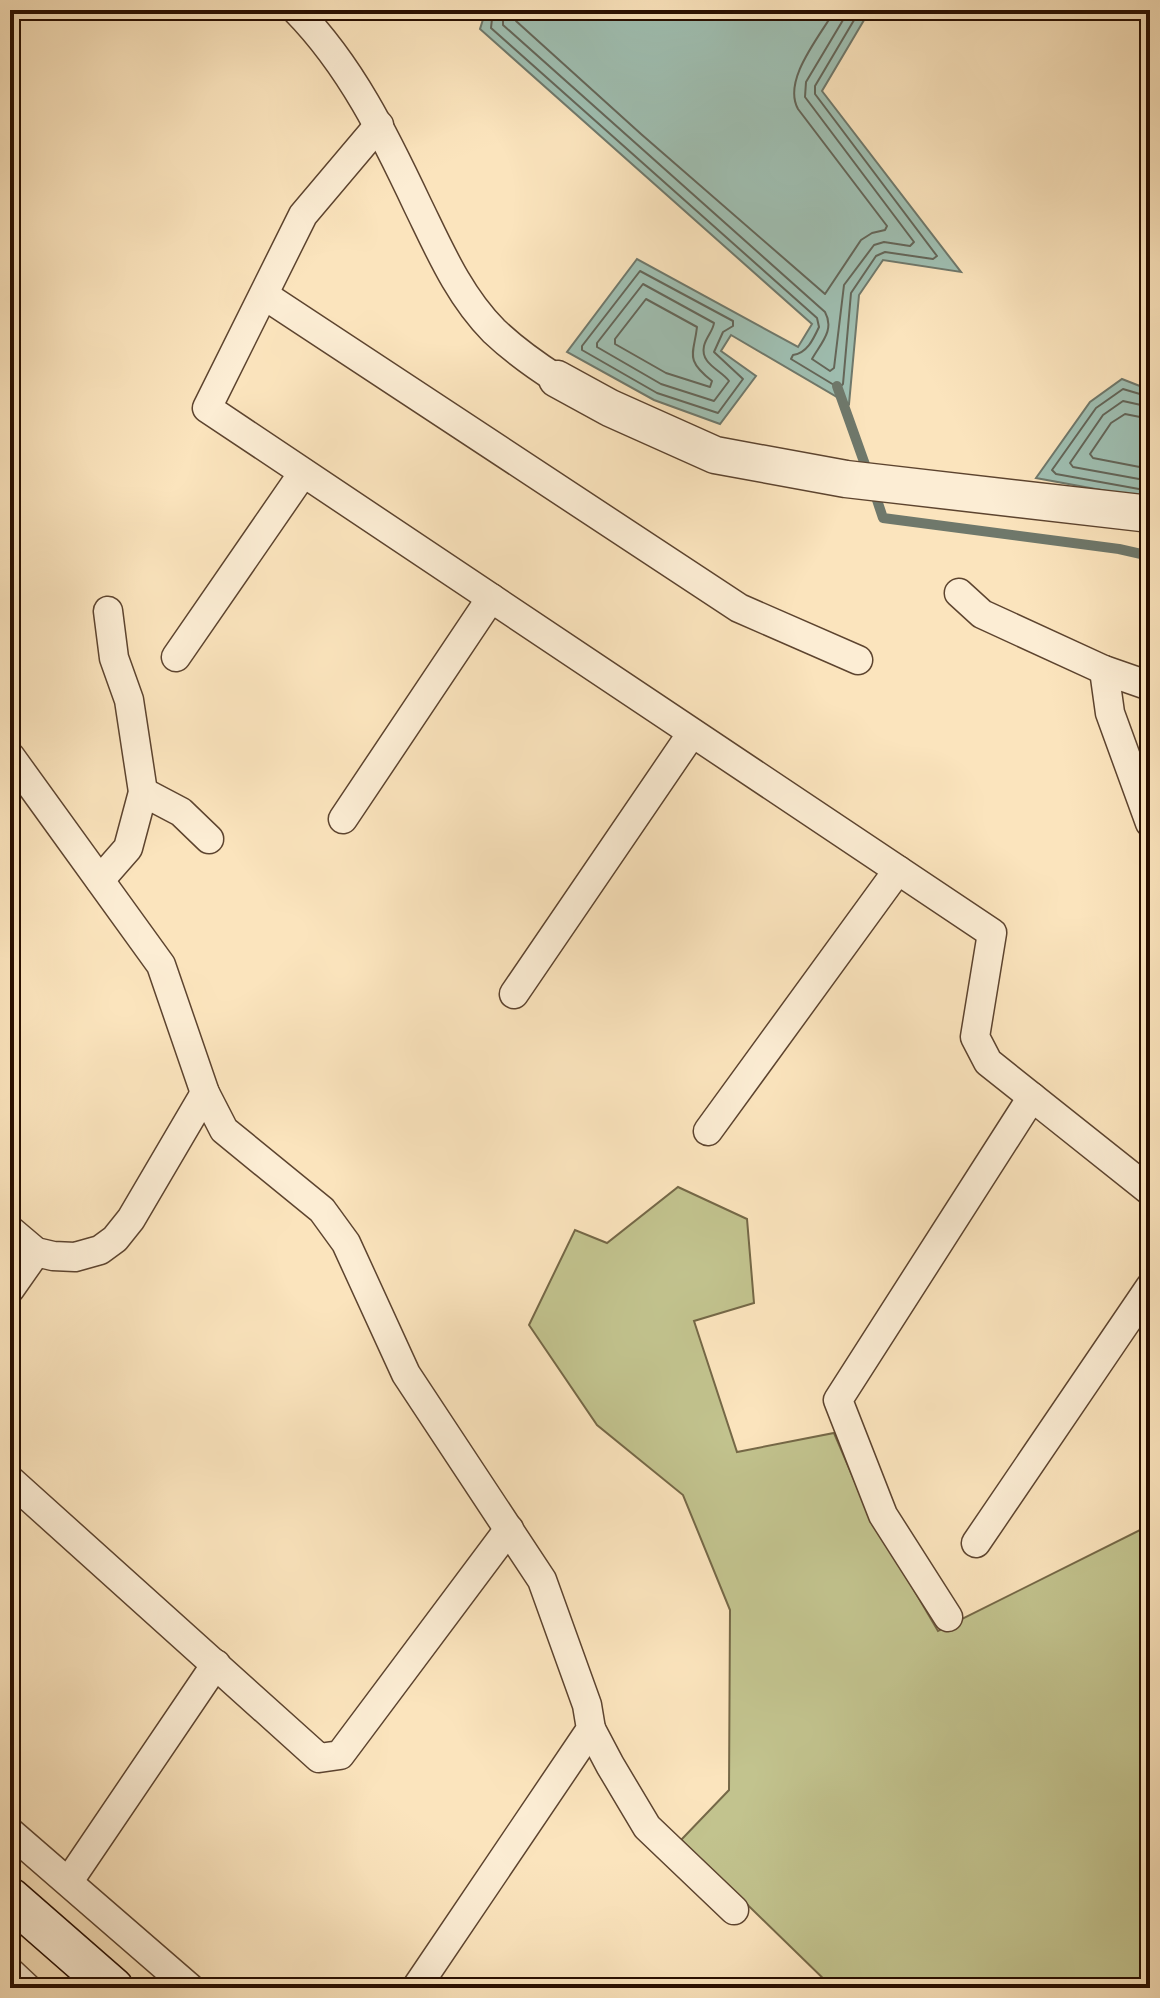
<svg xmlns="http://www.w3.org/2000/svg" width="1160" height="1998" font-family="'Libre Bodoni',serif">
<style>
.green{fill:#c2c38e;stroke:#756847;stroke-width:2}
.water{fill:#9fbfb2;stroke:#6f786b;stroke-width:2}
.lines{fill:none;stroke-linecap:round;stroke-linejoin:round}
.shore{stroke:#646659;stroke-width:2}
.stream{stroke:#6f786b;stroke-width:10}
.minor-casing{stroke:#5d442f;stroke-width:31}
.tertiary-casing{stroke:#5d442f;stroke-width:39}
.secondary-casing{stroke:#280e00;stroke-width:43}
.minor{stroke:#fcedd4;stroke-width:28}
.tertiary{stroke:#fcedd4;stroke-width:36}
.secondary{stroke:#fcedd4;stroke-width:40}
</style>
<rect width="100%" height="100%" fill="#fbe4bd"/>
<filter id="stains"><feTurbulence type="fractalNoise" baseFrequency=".0025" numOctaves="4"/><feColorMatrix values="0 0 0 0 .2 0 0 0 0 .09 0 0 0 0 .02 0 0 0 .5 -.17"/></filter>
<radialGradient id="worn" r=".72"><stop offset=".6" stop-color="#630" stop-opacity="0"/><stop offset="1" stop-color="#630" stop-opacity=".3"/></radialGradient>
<path class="green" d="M 678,1187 L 747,1219 L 754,1303 L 694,1321 L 737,1452 L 834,1433 L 867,1510 L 938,1631 L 1150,1525 L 1150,1988 L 833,1988 L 681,1840 L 729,1790 L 730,1610 L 683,1495 L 597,1425 L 529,1325 L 575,1230 L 607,1243 Z"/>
<g class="water">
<path d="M 486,10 L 870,10 L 822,91 L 961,272 L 883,260 L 859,295 L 849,404 L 731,335 L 721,351 L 756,376 L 720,424 L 654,400 L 567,352 L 637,259 L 798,347 L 812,324 L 480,29 Z"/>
<path d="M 1122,379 L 1150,390 L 1150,499 L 1036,478 L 1090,402 Z"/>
</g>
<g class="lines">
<g class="shore">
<path d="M 493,10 L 491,28 L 817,318 L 819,327 C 813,340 807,353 793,355 L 791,359 L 839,388 L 843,384 L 851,293 L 876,256 L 885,252 L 933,259 L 937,256 L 815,94 L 815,86 L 860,10"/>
<path d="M 503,10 L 503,25 L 825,312 C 835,330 821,343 812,359 L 830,371 L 834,368 L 844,285 L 874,245 L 884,242 L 910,246 L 914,242 L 805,97 L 806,82 L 849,10"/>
<path d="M 515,10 L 516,21 L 641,134 L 825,294 L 861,240 L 872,233 L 885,230 L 887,226 L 798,109 C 782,80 820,36 835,10"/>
<path d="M 640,271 L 733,321 L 733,326 L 723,332 L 714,352 L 743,379 L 718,413 L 657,393 L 582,350 L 582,346 Z"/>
<path d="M 643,284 L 714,323 C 713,331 706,337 704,346 C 700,364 721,370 729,381 L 714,401 L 661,384 L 597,347 L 597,343 Z"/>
<path d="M 646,299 L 697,327 C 694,354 684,359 712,381 L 710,387 L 666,373 L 615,344 L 615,339 Z"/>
<path d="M 1150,397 L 1123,389 L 1096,408 L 1052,470 L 1056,474 L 1150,491"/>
<path d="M 1150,407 L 1123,401 L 1103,415 L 1070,463 L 1073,467 L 1150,481"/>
<path d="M 1150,419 L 1125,414 L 1111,423 L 1090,454 L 1093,458 L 1150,469"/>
</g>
<g class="stream">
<path d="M 837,386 L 868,473"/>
<path d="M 873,488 L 883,518 L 1119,549 L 1150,556"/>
</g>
<defs>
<g id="minor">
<path d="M 296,10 C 351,66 385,136 418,206 C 439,249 459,296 494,331 C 513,349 535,365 557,379"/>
<path d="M 379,125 L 303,215 L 207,408 L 992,933 L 975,1037 L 988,1062 L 1150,1191"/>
<path d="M 264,295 L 739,608 L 858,660"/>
<path d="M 959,593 L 982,614 L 1104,670 L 1150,686"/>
<path d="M 176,657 L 303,473"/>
<path d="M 1104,670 L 1110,713 L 1150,823"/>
<path d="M 10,756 L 161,965 L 205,1093 L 224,1130 L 322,1210 L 346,1243 L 406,1374 L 542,1580 L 587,1705 L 591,1729 L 416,1988"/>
<path d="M 143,792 L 181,812 L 209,839"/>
<path d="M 343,819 L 491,598"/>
<path d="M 100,880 L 128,848 L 143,792 L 129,700 L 114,658 L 108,611"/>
<path d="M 514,994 L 692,733"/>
<path d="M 708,1131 L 898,870"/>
<path d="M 10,1230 L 36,1252 L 53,1256 L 75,1257 L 100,1250 L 115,1239 L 131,1219 L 205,1093"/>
<path d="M 10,1289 L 36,1252"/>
<path d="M 10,1480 L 319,1758 L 340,1755 L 509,1529"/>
<path d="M 976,1543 L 1150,1287"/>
<path d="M 948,1617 L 883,1515 L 838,1400 L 1032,1097"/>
<path d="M 591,1729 L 610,1765 L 647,1827 L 734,1910"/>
<path d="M 10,1832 L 190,1988"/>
<path d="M 69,1881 L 216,1664"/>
<path d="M 10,1972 L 27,1988"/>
</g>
<path id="tertiary" d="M 557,379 L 610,408 L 715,455 L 846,479 L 1150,514"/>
<path id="secondary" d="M 10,1898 L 113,1988"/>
</defs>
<use href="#minor" class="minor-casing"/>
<use href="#tertiary" class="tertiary-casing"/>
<use href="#secondary" class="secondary-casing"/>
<use href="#minor" class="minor"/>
<use href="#tertiary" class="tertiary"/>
<use href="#secondary" class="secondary"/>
</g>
<rect width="1160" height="1998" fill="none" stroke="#fbe4bd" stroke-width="40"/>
<rect x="12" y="12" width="1136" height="1974" fill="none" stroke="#280e00" stroke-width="4"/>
<rect x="20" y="20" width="1120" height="1958" fill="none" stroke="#280e00" stroke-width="2"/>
<rect width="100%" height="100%" filter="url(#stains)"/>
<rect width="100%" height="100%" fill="url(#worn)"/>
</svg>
